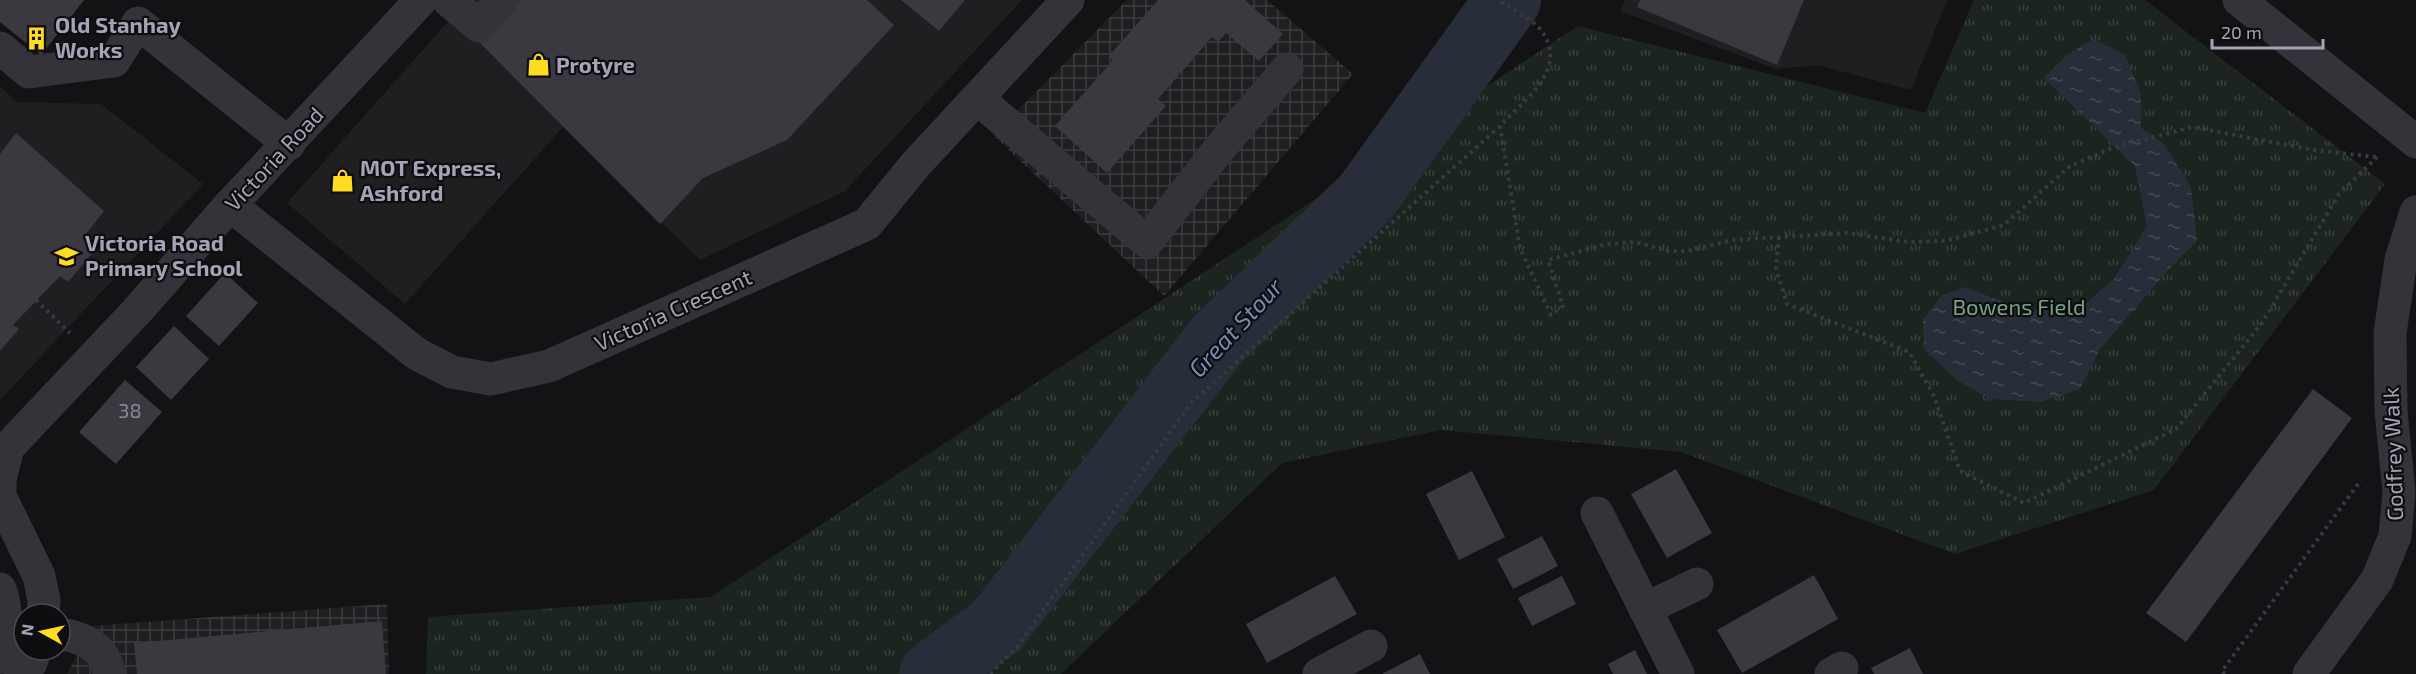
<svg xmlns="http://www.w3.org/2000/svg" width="2416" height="674" font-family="'Exo 2',sans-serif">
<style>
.built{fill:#1f1e21}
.industrial{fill:url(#industrial-grid)}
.park{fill:url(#park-tufts)}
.water{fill:url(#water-ripples)}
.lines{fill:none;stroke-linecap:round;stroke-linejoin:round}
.river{stroke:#282e39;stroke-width:66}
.building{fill:#3a393f}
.path{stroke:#393a41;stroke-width:4;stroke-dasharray:3 4.5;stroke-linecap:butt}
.minor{stroke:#333339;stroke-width:33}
.labels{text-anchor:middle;stroke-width:4.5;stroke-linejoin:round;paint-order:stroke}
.number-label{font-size:20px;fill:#898a98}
.poi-label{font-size:22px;font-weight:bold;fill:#a3a5b6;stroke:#0e0d0f;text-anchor:start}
.street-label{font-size:22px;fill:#a3a5b6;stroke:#0e0d0f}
.park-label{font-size:22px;fill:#78a382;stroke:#0e0d0f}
.water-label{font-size:24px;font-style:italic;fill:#768cb4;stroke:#0e0d0f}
</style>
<defs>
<pattern id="industrial-grid" width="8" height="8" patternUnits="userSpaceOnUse" patternTransform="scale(1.5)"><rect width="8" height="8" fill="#1f1e21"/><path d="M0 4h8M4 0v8" fill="none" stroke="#3c3c3f"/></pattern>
<pattern id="park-tufts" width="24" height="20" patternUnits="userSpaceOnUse" patternTransform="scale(1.5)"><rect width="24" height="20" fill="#1c241f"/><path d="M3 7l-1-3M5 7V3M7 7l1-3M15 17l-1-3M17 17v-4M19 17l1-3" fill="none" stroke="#3a413d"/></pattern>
<pattern id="water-ripples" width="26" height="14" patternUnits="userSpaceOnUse" patternTransform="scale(1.5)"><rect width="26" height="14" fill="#282e39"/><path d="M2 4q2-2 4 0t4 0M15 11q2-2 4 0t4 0" fill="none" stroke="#444953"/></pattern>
</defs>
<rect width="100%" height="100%" fill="#131214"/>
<g class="built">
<path d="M 467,0 L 1022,0 L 845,191 L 700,260 L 563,127 L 405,304 L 287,203 Z"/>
<path d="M 1625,0 L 1947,0 L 1911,90 L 1818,65 L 1776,69 L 1620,11 Z"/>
<path d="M 0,86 L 17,102 L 101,104 L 203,184 L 0,400 Z"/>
</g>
<g class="industrial">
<path d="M 1127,0 L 1267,0 L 1353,74 L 1164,296 L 993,135 Z"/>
<path d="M 387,604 L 389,674 L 67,674 L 92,626 Z"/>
</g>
<path class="park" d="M 1974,0 L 2145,0 L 2385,184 L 2154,490 L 1955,554 L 1681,452 L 1441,430 L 1282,463 L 1061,674 L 426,674 L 428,617 L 711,597 L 1578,26 L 1925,113 Z"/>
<path class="water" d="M 2093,39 L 2125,55 L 2141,93 L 2141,128 L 2164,144 L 2191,187 L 2197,241 L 2168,270 L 2100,349 L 2080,389 L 2041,402 L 1990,399 L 1957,380 L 1924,349 L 1923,319 L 1942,295 L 1966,287 L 2000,301 L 2037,310 L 2085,304 L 2114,279 L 2147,226 L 2135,166 L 2044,78 L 2066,56 Z"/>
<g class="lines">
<path class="river" d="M 932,674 L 998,625 L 1217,340 L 1366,197 L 1508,0"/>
</g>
<g class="building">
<path d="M 0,0 L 84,0 L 41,55 L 0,22 Z"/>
<path d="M 520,0 L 867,0 L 894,25 L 787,140 L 703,178 L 660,224 L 478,41 Z"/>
<path d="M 901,0 L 965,0 L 939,31 Z"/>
<path d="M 1158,0 L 1245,0 L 1283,34 L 1259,61 L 1226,33 L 1218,42 L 1212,37 L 1158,99 L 1166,106 L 1107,173 L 1055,126 L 1113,60 L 1108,57 Z"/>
<path d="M 1640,0 L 1804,0 L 1777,65 L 1637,7 Z"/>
<path d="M 16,133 L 104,211 L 82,239 L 94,251 L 68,282 L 60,276 L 13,325 L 19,329 L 0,351 L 0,154 Z"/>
<path d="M 225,273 L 258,303 L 219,346 L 186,316 Z"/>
<path d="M 174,326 L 209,359 L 171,400 L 136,367 Z"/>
<path d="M 125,380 L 162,412 L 116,464 L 79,432 Z"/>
<path d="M 2313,389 L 2352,418 L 2186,642 L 2146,613 Z"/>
<path d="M 1676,469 L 1712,533 L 1667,558 L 1631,494 Z"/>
<path d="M 1472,471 L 1505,537 L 1459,560 L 1426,494 Z"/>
<path d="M 1542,536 L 1558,566 L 1513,589 L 1497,559 Z"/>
<path d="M 1814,575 L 1838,619 L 1742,673 L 1717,630 Z"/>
<path d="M 1335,576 L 1357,614 L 1267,663 L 1246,624 Z"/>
<path d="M 1562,576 L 1576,604 L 1532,626 L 1518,598 Z"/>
<path d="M 382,621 L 386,674 L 137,674 L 134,643 Z"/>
<path d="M 1910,648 L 1923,674 L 1874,674 L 1871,668 Z"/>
<path d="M 1635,650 L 1647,674 L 1613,674 L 1608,664 Z"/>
<path d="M 1420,654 L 1430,674 L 1382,674 Z"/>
</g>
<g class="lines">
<g class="path">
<path d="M 1500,126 L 1520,248 L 1551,315 L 1563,306 L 1548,260 L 1607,244 L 1635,242 L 1668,251 L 1688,251 L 1732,240 L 1847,233 L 1909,242 L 1945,241 L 2004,225 L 2070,166 L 2112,148 L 2192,127 L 2313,150 L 2376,157"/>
<path d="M 1779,237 L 1776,268 L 1787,304 L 1909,352 L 1934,396 L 1960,471 L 2024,503 L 2176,429 L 2262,323 L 2339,194 L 2377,157"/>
<path d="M 36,300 L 70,333"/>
<path d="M 990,674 L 1017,647 L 1191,403 L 1500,126 C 1524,100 1570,69 1541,30 C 1531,18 1511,9 1498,0"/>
<path d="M 2225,674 L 2222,671 L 2361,480"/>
</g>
<g class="minor">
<path d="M 448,0 L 479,26 L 502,0"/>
<path d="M 2239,0 L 2416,142"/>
<path d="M 0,48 L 29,72 L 114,61 L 138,23 L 289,144"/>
<path d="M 978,99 L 1147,242 L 1219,149 L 1287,69"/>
<path d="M 230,205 L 417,354 L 452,372 L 491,379 L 549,366 L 867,224 L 916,164 L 1068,0"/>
<path d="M 7,451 L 0,479 L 0,496 L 39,576 L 44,600 L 43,614"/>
<path d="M 0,456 L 137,311 L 230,205 L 421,0"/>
<path d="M 1597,513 L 1678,674"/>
<path d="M 0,589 C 9,610 4,635 0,657"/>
<path d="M 1645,609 L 1697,584"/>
<path d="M 60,634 C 83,637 106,648 109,674"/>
<path d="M 20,674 L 31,663 L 35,650"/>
<path d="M 1319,674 L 1371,646"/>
<path d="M 1831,674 L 1842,668"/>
<path d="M 2309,674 L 2377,580 L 2395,536 L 2399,492 L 2391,411 L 2390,333 L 2401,260 L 2416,212"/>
</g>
</g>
<defs>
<symbol id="building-bare" viewBox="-9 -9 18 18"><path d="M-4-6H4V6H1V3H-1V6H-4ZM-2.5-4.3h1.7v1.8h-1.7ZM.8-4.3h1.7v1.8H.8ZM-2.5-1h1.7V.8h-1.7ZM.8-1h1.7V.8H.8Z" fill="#ffdc1f" stroke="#0e0d0f" stroke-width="2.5" paint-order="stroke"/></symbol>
<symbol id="shop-bare" viewBox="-9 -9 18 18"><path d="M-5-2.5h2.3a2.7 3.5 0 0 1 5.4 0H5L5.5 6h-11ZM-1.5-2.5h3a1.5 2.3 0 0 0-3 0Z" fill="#ffdc1f" stroke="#0e0d0f" stroke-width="2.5" paint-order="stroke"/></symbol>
<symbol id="school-bare" viewBox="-9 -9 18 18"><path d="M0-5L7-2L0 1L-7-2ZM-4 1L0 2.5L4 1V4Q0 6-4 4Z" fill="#ffdc1f" stroke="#0e0d0f" stroke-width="2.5" paint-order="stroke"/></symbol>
</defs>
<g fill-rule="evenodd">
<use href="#building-bare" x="20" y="22" width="33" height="33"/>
<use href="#shop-bare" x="522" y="48" width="33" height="33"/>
<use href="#shop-bare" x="326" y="164" width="33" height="33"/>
<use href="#school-bare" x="50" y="240" width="33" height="33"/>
</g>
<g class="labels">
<g class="number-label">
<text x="130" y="418">38</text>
</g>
<g class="poi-label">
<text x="55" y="33">Old Stanhay<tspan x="55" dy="25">Works</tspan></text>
<text x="556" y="73">Protyre</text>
<text x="360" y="176">MOT Express,<tspan x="360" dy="25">Ashford</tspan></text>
<text x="85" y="251">Victoria Road<tspan x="85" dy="25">Primary School</tspan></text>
</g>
<g class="street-label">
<text transform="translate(274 159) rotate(-47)" y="8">Victoria Road</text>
<text transform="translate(673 310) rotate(-24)" y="8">Victoria Crescent</text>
<text transform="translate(2393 454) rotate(-92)" y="8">Godfrey Walk</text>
</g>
<g class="park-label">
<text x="2019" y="315">Bowens Field</text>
</g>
<g class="water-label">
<text transform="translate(1236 328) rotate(-47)" y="8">Great Stour</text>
</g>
</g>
<g transform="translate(42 632) rotate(278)"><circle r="28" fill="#0e0d0f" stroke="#4a4a52" stroke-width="1.5"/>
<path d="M0-4.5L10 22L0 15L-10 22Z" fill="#ffdc1f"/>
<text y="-9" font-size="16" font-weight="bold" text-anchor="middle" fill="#a3a5b6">N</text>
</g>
<path d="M2212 39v9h111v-9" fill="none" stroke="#a3a5b6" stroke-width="3"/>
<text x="2221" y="39" font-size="18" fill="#a3a5b6" stroke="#0e0d0f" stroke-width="4.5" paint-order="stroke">20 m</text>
</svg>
